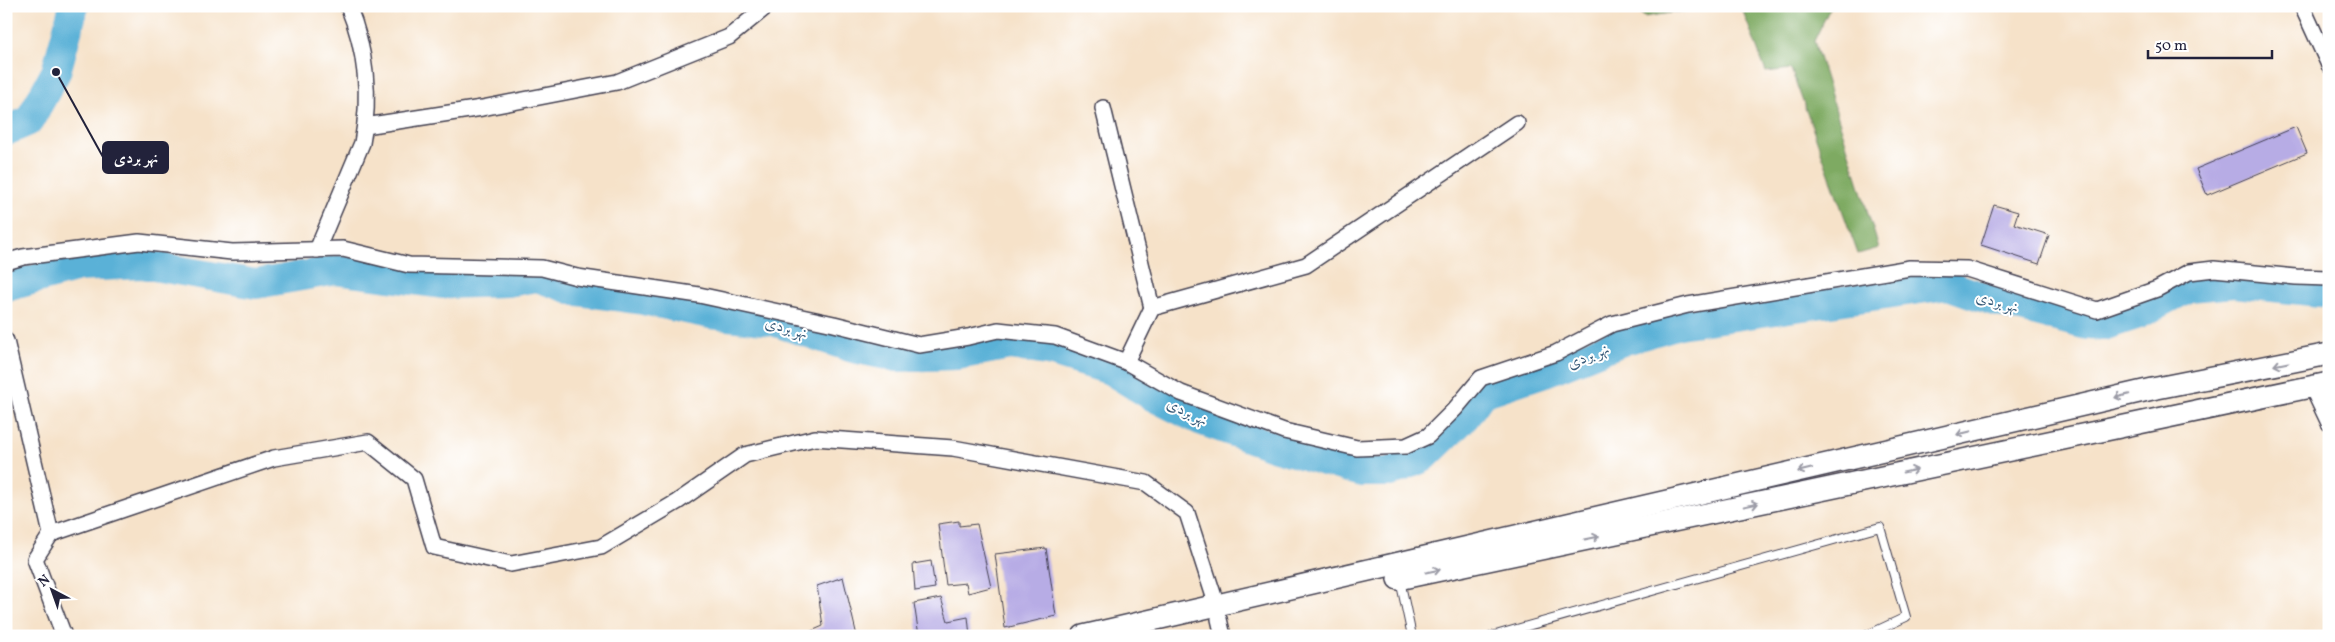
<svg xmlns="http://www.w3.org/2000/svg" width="2335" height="642" font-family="Vollkorn,Amiri,serif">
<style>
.forest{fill:#7eaa62;stroke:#50664e}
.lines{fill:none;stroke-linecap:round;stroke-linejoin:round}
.river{stroke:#5ab1d7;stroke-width:30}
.building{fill:#b7ace5}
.lane-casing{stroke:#423f50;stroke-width:10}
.street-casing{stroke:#423f50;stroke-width:18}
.secondary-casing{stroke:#423f50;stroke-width:24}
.lane{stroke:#fff;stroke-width:8}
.street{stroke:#fff;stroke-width:15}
.secondary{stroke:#fff;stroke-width:21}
.oneway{stroke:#9c9ca7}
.labels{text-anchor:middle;stroke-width:4;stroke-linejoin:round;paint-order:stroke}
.water-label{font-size:16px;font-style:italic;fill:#385b79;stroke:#fff}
.leader{fill:none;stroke:#22223b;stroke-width:2}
.callout-dot{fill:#22223b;stroke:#fff;stroke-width:2}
.callout{fill:#22223b;stroke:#22223b;stroke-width:2}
.callout-label{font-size:16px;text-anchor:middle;font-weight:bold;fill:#fff}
</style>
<rect width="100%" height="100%" fill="#fff"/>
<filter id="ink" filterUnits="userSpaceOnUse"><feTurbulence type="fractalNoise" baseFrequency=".02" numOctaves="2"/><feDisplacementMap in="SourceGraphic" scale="10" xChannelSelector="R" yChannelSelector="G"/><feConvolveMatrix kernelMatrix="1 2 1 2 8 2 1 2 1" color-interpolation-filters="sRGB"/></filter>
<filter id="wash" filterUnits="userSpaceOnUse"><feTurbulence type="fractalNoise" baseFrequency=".0096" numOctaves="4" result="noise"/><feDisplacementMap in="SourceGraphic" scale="20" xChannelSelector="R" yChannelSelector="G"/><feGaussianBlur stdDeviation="1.12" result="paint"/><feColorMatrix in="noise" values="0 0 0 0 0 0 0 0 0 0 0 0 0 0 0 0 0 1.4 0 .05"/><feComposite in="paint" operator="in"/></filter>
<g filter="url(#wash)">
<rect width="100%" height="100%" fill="#f6e2c9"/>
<g class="forest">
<path d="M 1635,6 L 1717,6 L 1644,17 Z"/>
<path d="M 1741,6 L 1831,6 L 1814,41 L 1879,248 L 1858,254 L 1791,69 L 1766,72 Z"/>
</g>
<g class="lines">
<g class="river">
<path d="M 6,131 L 29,121 L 56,72 L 74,6"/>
<path d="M 6,287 L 78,267 L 142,264 L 256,284 L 336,270 L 444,284 L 508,282 L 537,277 L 577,291 L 643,300 L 710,314 L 773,321 L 853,348 L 897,357 L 958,355 L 1010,345 L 1052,352 L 1110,370 L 1152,396 L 1200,420 L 1273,446 L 1362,472 L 1390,472 L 1423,458 L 1465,417 L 1482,393 L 1545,372 L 1625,340 L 1679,324 L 1948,285 L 1994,301 L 2087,325 L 2103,326 L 2139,314 L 2190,287 L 2234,283 L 2329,293"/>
</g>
</g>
<g id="blocks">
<g class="building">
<path d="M 2296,127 L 2307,153 L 2207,195 L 2196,169 Z"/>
<path d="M 1994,205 L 2018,212 L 2014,224 L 2049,235 L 2039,264 L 1981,245 Z"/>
<path d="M 959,521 L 959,526 L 977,524 L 991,587 L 968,593 L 966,583 L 946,585 L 938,524 Z"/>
<path d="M 1046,548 L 1056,616 L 1005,628 L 995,554 Z"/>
<path d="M 931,561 L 935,588 L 915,591 L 913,564 Z"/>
<path d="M 843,577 L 857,636 L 800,636 L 823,626 L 817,586 Z"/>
<path d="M 941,598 L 948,621 L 968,617 L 970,636 L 919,636 L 914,603 Z"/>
</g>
</g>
</g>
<g filter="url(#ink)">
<use href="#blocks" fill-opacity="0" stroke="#423f50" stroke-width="1"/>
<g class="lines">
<defs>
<g id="lane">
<path d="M 1400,580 L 1412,636"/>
<path d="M 1492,636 L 1880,527 L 1906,617 L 1865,636"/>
</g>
<g id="street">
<path d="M 2302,6 L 2329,65"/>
<path d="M 1103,108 L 1152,308"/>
<path d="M 365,126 L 482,108 L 617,82 L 729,37 L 767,6"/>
<path d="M 317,250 L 362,143 C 371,97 366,49 348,6"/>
<path d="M 6,262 L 23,257 L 139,242 L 232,252 L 343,249 L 409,265 L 542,268 L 577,277 L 699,295 L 834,324 L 919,345 L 968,337 L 998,330 L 1055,336 L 1126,362 L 1181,393 L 1284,431 L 1357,448 L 1406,446 L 1428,436 L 1455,409 L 1481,378 L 1556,353 L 1612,324 L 1688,305 L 1910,268 L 1967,269 L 2097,310 L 2157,289 L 2189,272 L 2214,269 L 2296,277 L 2329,278"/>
<path d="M 6,341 L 51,534 L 274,458 L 368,442 L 414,479 L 434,547 L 511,564 L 601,547 L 677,502 L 745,455 L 815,438 L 953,448 L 1146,483 L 1187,513 L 1217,606"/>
<path d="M 1126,362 L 1152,308 L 1306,265 L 1517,123"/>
<path d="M 2312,387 L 2329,423"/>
<path d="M 51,534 L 35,559 L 64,636"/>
<path d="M 1219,619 L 1223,636"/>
</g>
<g id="secondary">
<path d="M 1398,579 L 2329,383"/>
<path d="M 1083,636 L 2152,389 L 2329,354"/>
</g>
</defs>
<use href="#lane" class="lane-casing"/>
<use href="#street" class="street-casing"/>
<use href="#secondary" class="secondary-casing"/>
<use href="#lane" class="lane"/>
<use href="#street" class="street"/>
<use href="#secondary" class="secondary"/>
</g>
<defs><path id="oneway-shaft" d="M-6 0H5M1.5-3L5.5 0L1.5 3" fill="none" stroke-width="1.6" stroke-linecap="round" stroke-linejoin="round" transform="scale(1.25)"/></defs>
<g class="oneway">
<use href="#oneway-shaft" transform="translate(2281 364) rotate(168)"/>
<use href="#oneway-shaft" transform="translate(2122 396) rotate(167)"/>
<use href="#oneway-shaft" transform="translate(1964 433) rotate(167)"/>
<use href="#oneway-shaft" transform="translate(1805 470) rotate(167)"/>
<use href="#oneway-shaft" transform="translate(1910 471) rotate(-12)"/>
<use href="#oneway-shaft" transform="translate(1751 505) rotate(-12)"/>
<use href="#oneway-shaft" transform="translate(1592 538) rotate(-12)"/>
<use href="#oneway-shaft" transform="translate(1433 571) rotate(-12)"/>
</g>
</g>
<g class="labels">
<g class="water-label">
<text transform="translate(1998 301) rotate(16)" y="6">نهر بردى</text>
<text transform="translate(787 327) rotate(16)" y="6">نهر بردى</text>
<text transform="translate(1588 355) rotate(-22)" y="6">نهر بردى</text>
<text transform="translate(1188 411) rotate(26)" y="6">نهر بردى</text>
</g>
</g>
<path class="leader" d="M56 72L103 157"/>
<circle class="callout-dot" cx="56" cy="72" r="5"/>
<rect class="callout" x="103" y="142" width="65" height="31" rx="5"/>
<g class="callout-label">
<text x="136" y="163">نهر بردى</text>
</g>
<rect width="2335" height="642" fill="none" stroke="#fff" stroke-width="25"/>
<g transform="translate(52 590) rotate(319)" stroke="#ffffff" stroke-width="4" paint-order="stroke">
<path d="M0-4L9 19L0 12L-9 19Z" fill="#22223b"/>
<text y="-8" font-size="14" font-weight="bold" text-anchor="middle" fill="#22223b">N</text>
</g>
<path d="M2148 50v8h124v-8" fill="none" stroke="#22223b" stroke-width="2.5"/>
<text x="2155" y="50" font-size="15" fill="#22223b" stroke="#ffffff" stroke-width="4" paint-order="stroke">50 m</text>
</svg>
